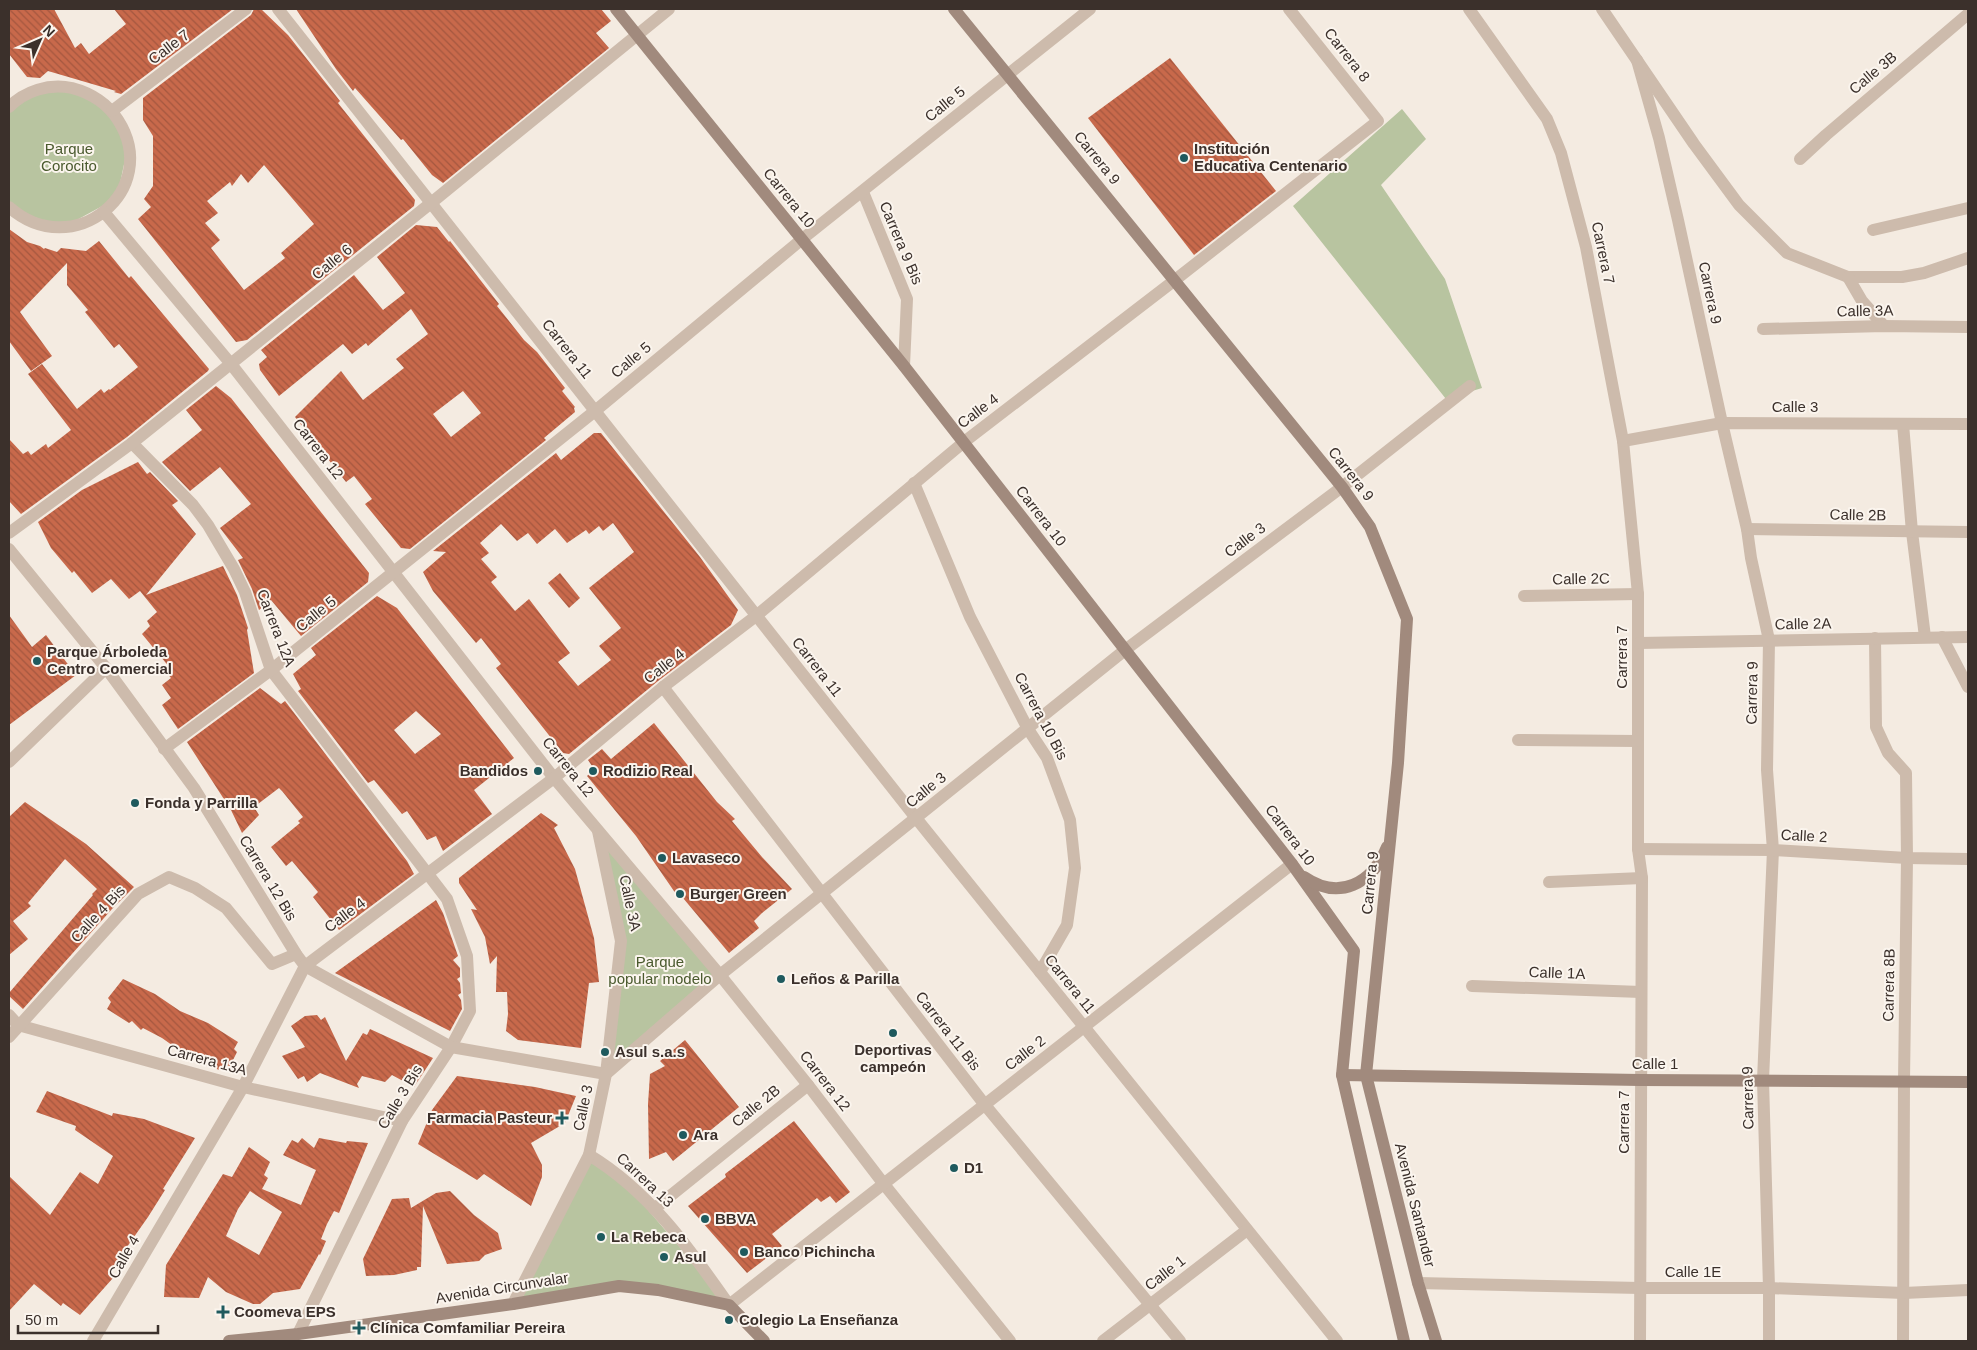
<svg xmlns="http://www.w3.org/2000/svg" width="1977" height="1350" font-family="Arial,sans-serif">
<style>
.green{fill:#b8c4a0}
.building{fill:url(#building-back-hatch);fill-rule:evenodd}
.lines{fill:none;stroke-linecap:round;stroke-linejoin:round}
.minor{stroke:#cdbbac;stroke-width:12}
.tertiary{stroke:#cdbbac;stroke-width:12}
.secondary{stroke:#a18a7d;stroke-width:12}
.poi-dot{fill:#1f5a5e;stroke:#fbf5ee;stroke-width:2}
.labels{text-anchor:middle;stroke-width:4;stroke-linejoin:round;paint-order:stroke}
.street-label{font-size:15px;fill:#3b302b;stroke:#fbf5ee}
.park-label{font-size:15px;fill:#4a5a2e;stroke:#fbf5ee}
.poi-label{font-size:15px;font-weight:bold;fill:#3b302b;stroke:#fbf5ee;text-anchor:start}
</style>
<defs>
<pattern id="building-back-hatch" width="6" height="6" patternUnits="userSpaceOnUse" patternTransform="scale(1.25)"><rect width="6" height="6" fill="#c8694b"/><path d="M-1 5l2 2M0 0l6 6M5-1l2 2" fill="none" stroke="#a4573f"/></pattern>
</defs>
<rect width="100%" height="100%" fill="#f4ebe1"/>
<g class="green">
<path d="M 48,87 L 99,99 L 128,145 L 117,198 L 62,228 L 9,207 L 9,107 Z"/>
<path d="M 1402,109 L 1426,139 L 1381,185 L 1445,279 L 1482,388 L 1446,399 L 1293,206 Z"/>
<path d="M 598,829 L 720,975 L 606,1074 L 621,941 Z"/>
<path d="M 589,1155 L 614,1170 L 729,1305 L 619,1286 L 513,1304 Z"/>
</g>
<g class="building">
<path d="M 9,9 L 54,9 L 75,48 L 81,43 L 89,54 L 126,24 L 114,9 L 233,9 L 121,94 L 114,92 L 116,91 L 48,71 L 40,78 L 27,77 L 9,54 Z"/>
<path d="M 254,9 L 261,9 L 288,35 L 340,101 L 338,103 L 415,200 L 414,206 L 247,340 L 236,342 L 138,219 L 151,207 L 144,199 L 153,186 L 153,136 L 143,120 L 143,98 L 251,15 ZM 264,165 L 314,224 L 281,253 L 285,258 L 244,290 L 211,248 L 220,240 L 205,223 L 218,213 L 207,201 L 230,182 L 232,186 L 241,174 L 248,183 Z"/>
<path d="M 296,9 L 601,9 L 611,21 L 596,33 L 609,48 L 443,183 L 432,175 L 403,139 L 401,140 L 355,88 L 353,91 L 336,69 Z"/>
<path d="M 1170,58 L 1276,191 L 1194,255 L 1088,118 Z"/>
<path d="M 416,225 L 437,227 L 449,242 L 450,241 L 499,304 L 497,306 L 524,340 L 537,352 L 565,388 L 562,391 L 575,407 L 574,408 L 575,412 L 544,438 L 546,440 L 410,549 L 401,548 L 365,504 L 372,499 L 354,476 L 346,482 L 295,417 L 341,371 L 363,400 L 404,368 L 396,359 L 428,334 L 411,309 L 368,346 L 366,343 L 352,354 L 343,344 L 279,396 L 260,370 L 259,364 L 267,357 L 261,350 L 354,275 L 383,310 L 405,293 L 377,257 ZM 463,391 L 481,413 L 451,437 L 433,414 Z"/>
<path d="M 9,229 L 27,242 L 40,246 L 44,249 L 45,248 L 57,252 L 61,248 L 86,251 L 99,241 L 129,278 L 131,276 L 209,369 L 208,371 L 127,437 L 21,514 L 9,501 L 9,439 L 23,454 L 28,451 L 31,455 L 46,444 L 48,448 L 71,430 L 28,374 L 42,364 L 77,409 L 101,389 L 104,393 L 109,389 L 110,390 L 138,367 L 119,344 L 114,348 L 85,312 L 88,310 L 67,285 L 67,263 L 20,312 L 52,356 L 31,371 L 9,341 Z"/>
<path d="M 216,386 L 231,398 L 369,573 L 368,582 L 301,636 L 271,600 L 259,610 L 252,589 L 238,560 L 243,558 L 220,528 L 251,504 L 220,467 L 190,491 L 162,462 L 202,430 L 186,410 Z"/>
<path d="M 594,433 L 601,433 L 700,557 L 738,610 L 731,625 L 658,681 L 569,754 L 563,753 L 496,668 L 501,664 L 481,638 L 476,643 L 433,591 L 423,572 L 446,552 L 433,551 L 556,453 L 561,460 ZM 613,523 L 634,552 L 589,588 L 621,628 L 599,646 L 611,660 L 578,686 L 558,662 L 570,653 L 529,599 L 515,611 L 491,582 L 497,577 L 481,559 L 489,553 L 480,543 L 501,524 L 517,541 L 528,533 L 537,544 L 555,529 L 567,543 L 586,530 L 589,534 L 599,526 L 603,531 Z"/>
<path d="M 138,462 L 147,474 L 150,472 L 178,501 L 172,505 L 196,534 L 146,595 L 223,566 L 237,595 L 248,628 L 247,630 L 254,673 L 178,729 L 162,705 L 171,698 L 162,685 L 171,678 L 166,672 L 170,668 L 142,634 L 150,626 L 147,621 L 157,612 L 140,591 L 129,599 L 111,579 L 92,593 L 74,571 L 72,573 L 51,548 L 38,522 L 82,490 Z"/>
<path d="M 560,573 L 580,598 L 569,608 L 548,583 Z"/>
<path d="M 377,596 L 397,608 L 514,758 L 474,790 L 492,814 L 443,851 L 436,836 L 427,840 L 407,811 L 402,814 L 374,780 L 368,783 L 298,691 L 301,689 L 293,674 L 316,655 L 311,648 ZM 416,711 L 441,734 L 415,754 L 394,730 Z"/>
<path d="M 9,615 L 32,647 L 46,635 L 76,675 L 9,725 Z"/>
<path d="M 260,688 L 281,704 L 285,701 L 407,861 L 414,874 L 339,930 L 313,897 L 318,892 L 292,861 L 286,866 L 271,847 L 300,823 L 298,821 L 303,817 L 282,791 L 279,788 L 254,807 L 259,815 L 242,833 L 231,810 L 187,742 Z"/>
<path d="M 654,723 L 717,802 L 735,819 L 732,821 L 762,857 L 792,889 L 762,913 L 754,921 L 759,928 L 729,953 L 678,892 L 676,894 L 636,836 L 587,776 L 594,769 L 588,760 L 602,749 L 611,759 Z"/>
<path d="M 25,802 L 86,844 L 134,887 L 112,909 L 23,1009 L 9,996 L 9,993 L 93,895 L 92,894 L 97,889 L 65,859 L 28,903 L 31,906 L 13,921 L 28,939 L 9,955 L 9,817 Z"/>
<path d="M 541,813 L 558,825 L 554,828 L 575,869 L 594,938 L 599,982 L 589,983 L 581,1048 L 518,1040 L 506,1031 L 508,1014 L 507,992 L 496,992 L 497,956 L 490,964 L 485,937 L 471,909 L 477,910 L 459,883 L 459,878 Z"/>
<path d="M 436,900 L 443,913 L 458,956 L 453,960 L 460,968 L 460,977 L 457,979 L 460,983 L 461,993 L 458,995 L 461,1000 L 462,1009 L 450,1031 L 335,973 Z"/>
<path d="M 123,979 L 155,994 L 180,1011 L 208,1023 L 238,1042 L 234,1049 L 237,1052 L 230,1066 L 225,1065 L 222,1071 L 198,1062 L 199,1058 L 186,1055 L 162,1038 L 143,1028 L 141,1030 L 132,1021 L 129,1023 L 107,1009 L 111,1002 L 108,998 Z"/>
<path d="M 317,1015 L 321,1020 L 325,1017 L 346,1061 L 363,1033 L 367,1035 L 370,1029 L 433,1058 L 414,1087 L 392,1075 L 385,1082 L 362,1076 L 357,1084 L 359,1088 L 320,1073 L 307,1082 L 304,1076 L 298,1079 L 282,1056 L 305,1047 L 291,1026 L 305,1016 Z"/>
<path d="M 685,1040 L 739,1107 L 673,1161 L 666,1152 L 649,1159 L 648,1104 L 650,1074 L 665,1066 L 660,1061 Z"/>
<path d="M 457,1076 L 535,1087 L 576,1096 L 565,1123 L 531,1143 L 542,1165 L 542,1177 L 531,1206 L 484,1174 L 477,1180 L 418,1144 L 432,1110 Z"/>
<path d="M 47,1091 L 112,1116 L 113,1113 L 144,1119 L 195,1138 L 163,1189 L 165,1190 L 148,1217 L 108,1274 L 113,1278 L 80,1315 L 63,1303 L 61,1306 L 34,1284 L 9,1311 L 9,1176 L 50,1215 L 80,1172 L 98,1184 L 113,1156 L 75,1130 L 76,1126 L 36,1112 Z"/>
<path d="M 794,1121 L 850,1192 L 836,1203 L 830,1196 L 821,1202 L 817,1198 L 772,1234 L 782,1246 L 747,1273 L 688,1206 L 726,1177 L 725,1174 Z"/>
<path d="M 302,1138 L 314,1148 L 319,1138 L 346,1143 L 347,1141 L 368,1143 L 339,1213 L 334,1211 L 327,1224 L 321,1239 L 326,1241 L 320,1255 L 319,1254 L 300,1289 L 273,1293 L 260,1304 L 253,1304 L 226,1292 L 208,1277 L 199,1298 L 164,1297 L 166,1265 L 223,1174 L 232,1177 L 249,1147 L 270,1162 L 264,1175 L 268,1178 L 262,1189 L 301,1205 L 316,1170 L 283,1155 L 292,1140 L 298,1143 ZM 250,1191 L 282,1212 L 259,1255 L 226,1236 L 238,1209 Z"/>
<path d="M 450,1191 L 474,1215 L 498,1233 L 502,1249 L 485,1255 L 479,1261 L 447,1264 L 423,1206 L 421,1267 L 417,1267 L 417,1270 L 394,1275 L 366,1276 L 363,1259 L 392,1199 L 409,1198 L 411,1208 L 436,1193 Z"/>
</g>
<g class="lines">
<g class="minor">
<path d="M 278,9 L 916,818 L 1337,1341"/>
<path d="M 1469,9 L 1547,119 L 1561,153 L 1586,247 L 1623,441 L 1638,594 L 1638,849 L 1642,878 L 1640,1341"/>
<path d="M 1602,9 L 1694,144 L 1739,205 L 1787,253 L 1848,277 L 1902,277 L 1924,273 L 1968,258"/>
<path d="M 1637,60 L 1659,138 L 1678,220 L 1722,423 L 1747,529 L 1751,558 L 1769,640 L 1767,770 L 1773,850 L 1763,1080 L 1769,1288 L 1769,1341"/>
<path d="M 9,107 C 25,91 49,83 72,88 C 91,93 107,103 118,120 C 163,190 73,264 9,207"/>
<path d="M 112,111 L 246,9"/>
<path d="M 1800,159 L 1826,135 L 1968,14"/>
<path d="M 863,192 L 907,299 L 904,366"/>
<path d="M 104,212 L 231,364 L 554,778 L 720,975 L 808,1085 L 883,1183 L 1010,1341"/>
<path d="M 1873,230 L 1968,208"/>
<path d="M 1848,277 L 1862,301 L 1884,326"/>
<path d="M 1175,280 L 1378,121 L 1289,9"/>
<path d="M 1763,329 L 1884,326 L 1968,327"/>
<path d="M 1903,424 L 1912,532 L 1925,637"/>
<path d="M 1623,441 L 1722,423 L 1968,424"/>
<path d="M 132,443 L 193,505 L 208,525 L 234,569 L 245,592 L 271,670 L 447,899 L 467,956 L 470,1011 L 451,1047 L 402,1121 L 298,1334"/>
<path d="M 914,483 L 970,617 L 1028,729 L 1047,758 L 1070,820 L 1075,868 L 1067,925 L 1040,972"/>
<path d="M 1342,487 L 1470,386"/>
<path d="M 1747,529 L 1968,532"/>
<path d="M 9,533 L 132,443 L 431,203 L 669,9"/>
<path d="M 1524,596 L 1638,594"/>
<path d="M 1942,637 L 1968,687"/>
<path d="M 1875,638 L 1876,727 L 1888,753 L 1906,773 L 1907,858 L 1904,1081 L 1903,1341"/>
<path d="M 1639,643 L 1968,637"/>
<path d="M 663,687 L 985,1105 L 1180,1341"/>
<path d="M 1518,740 L 1637,741"/>
<path d="M 164,749 L 271,670 L 595,411 L 801,240 L 1090,9"/>
<path d="M 9,762 L 106,668"/>
<path d="M 598,831 L 621,941 L 606,1074"/>
<path d="M 1638,849 L 1773,850 L 1907,858 L 1968,859"/>
<path d="M 1549,882 L 1642,878"/>
<path d="M 1472,986 L 1641,992"/>
<path d="M 9,1015 L 18,1025 L 243,1087 L 402,1121"/>
<path d="M 9,1037 L 138,894 L 169,877 L 195,888 L 226,908 L 272,964 L 296,954"/>
<path d="M 589,1155 C 649,1191 690,1249 729,1305 L 1292,864"/>
<path d="M 654,1209 L 808,1085"/>
<path d="M 1418,1283 L 1640,1288 L 1769,1288 L 1904,1293 L 1968,1290"/>
<path d="M 1103,1341 L 1247,1230"/>
</g>
<g class="tertiary">
<path d="M 9,549 L 106,668 L 194,788 L 296,954 L 305,966 L 451,1047 L 606,1074"/>
<path d="M 513,1304 L 589,1155 L 606,1074 L 720,975 L 1125,650 L 1342,487"/>
<path d="M 93,1341 L 243,1087 L 305,966 L 554,778 L 663,687 L 756,616 L 964,442 L 1175,280"/>
</g>
<g class="secondary">
<path d="M 616,9 L 904,366 L 1292,864 L 1354,951 L 1342,1075 L 1404,1341"/>
<path d="M 954,9 L 1342,487 L 1370,527 L 1407,619 L 1398,763 L 1366,1075 L 1418,1283 L 1436,1341"/>
<path d="M 1304,877 C 1339,901 1372,884 1387,847"/>
<path d="M 1342,1075 L 1640,1080 L 1968,1082"/>
<path d="M 229,1341 L 298,1334 L 513,1304 L 619,1286 L 658,1290 L 729,1305 L 764,1341"/>
</g>
</g>
<g class="poi-dot">
<circle cx="1184" cy="158" r="5"/>
<circle cx="37" cy="661" r="5"/>
<circle cx="538" cy="771" r="5"/>
<circle cx="593" cy="771" r="5"/>
<circle cx="135" cy="803" r="5"/>
<circle cx="662" cy="858" r="5"/>
<circle cx="680" cy="894" r="5"/>
<circle cx="781" cy="979" r="5"/>
<circle cx="893" cy="1033" r="5"/>
<circle cx="605" cy="1052" r="5"/>
<path d="M559.5 1110.5h5v5h5v5h-5v5h-5v-5h-5v-5h5z"/>
<circle cx="683" cy="1135" r="5"/>
<circle cx="954" cy="1168" r="5"/>
<circle cx="705" cy="1219" r="5"/>
<circle cx="601" cy="1237" r="5"/>
<circle cx="744" cy="1252" r="5"/>
<circle cx="664" cy="1257" r="5"/>
<path d="M220.5 1304.5h5v5h5v5h-5v5h-5v-5h-5v-5h5z"/>
<circle cx="729" cy="1320" r="5"/>
<path d="M356.5 1320.5h5v5h5v5h-5v5h-5v-5h-5v-5h5z"/>
</g>
<g class="labels">
<g class="street-label">
<text transform="translate(169 47) rotate(-37)" y="5">Calle 7</text>
<text transform="translate(1347 55) rotate(52)" y="5">Carrera 8</text>
<text transform="translate(1873 73) rotate(-40)" y="5">Calle 3B</text>
<text transform="translate(945 104) rotate(-39)" y="5">Calle 5</text>
<text transform="translate(1097 158) rotate(51)" y="5">Carrera 9</text>
<text transform="translate(789 198) rotate(51)" y="5">Carrera 10</text>
<text transform="translate(901 243) rotate(67)" y="5">Carrera 9 Bis</text>
<text transform="translate(1603 253) rotate(78)" y="5">Carrera 7</text>
<text transform="translate(332 262) rotate(-39)" y="5">Calle 6</text>
<text transform="translate(1710 293) rotate(78)" y="5">Carrera 9</text>
<text transform="translate(1865 311) rotate(-1)" y="5">Calle 3A</text>
<text transform="translate(567 349) rotate(52)" y="5">Carrera 11</text>
<text transform="translate(631 360) rotate(-40)" y="5">Calle 5</text>
<text x="1795" y="412">Calle 3</text>
<text transform="translate(978 411) rotate(-37)" y="5">Calle 4</text>
<text transform="translate(318 449) rotate(52)" y="5">Carrera 12</text>
<text transform="translate(1351 474) rotate(52)" y="5">Carrera 9</text>
<text transform="translate(1858 515) rotate(1)" y="5">Calle 2B</text>
<text transform="translate(1041 516) rotate(52)" y="5">Carrera 10</text>
<text transform="translate(1245 540) rotate(-37)" y="5">Calle 3</text>
<text transform="translate(1581 579) rotate(-1)" y="5">Calle 2C</text>
<text transform="translate(316 614) rotate(-39)" y="5">Calle 5</text>
<text transform="translate(1803 624) rotate(-1)" y="5">Calle 2A</text>
<text transform="translate(276 628) rotate(69)" y="5">Carrera 12A</text>
<text transform="translate(1622 657) rotate(-90)" y="5">Carrera 7</text>
<text transform="translate(664 666) rotate(-38)" y="5">Calle 4</text>
<text transform="translate(817 667) rotate(52)" y="5">Carrera 11</text>
<text transform="translate(1752 693) rotate(-89)" y="5">Carrera 9</text>
<text transform="translate(1041 716) rotate(62)" y="5">Carrera 10 Bis</text>
<text transform="translate(568 767) rotate(51)" y="5">Carrera 12</text>
<text transform="translate(926 790) rotate(-39)" y="5">Calle 3</text>
<text transform="translate(1290 835) rotate(53)" y="5">Carrera 10</text>
<text transform="translate(1804 836) rotate(3)" y="5">Calle 2</text>
<text transform="translate(268 878) rotate(59)" y="5">Carrera 12 Bis</text>
<text transform="translate(1370 883) rotate(-84)" y="5">Carrera 9</text>
<text transform="translate(630 903) rotate(78)" y="5">Calle 3A</text>
<text transform="translate(98 914) rotate(-47)" y="5">Calle 4 Bis</text>
<text transform="translate(345 915) rotate(-37)" y="5">Calle 4</text>
<text transform="translate(1557 973) rotate(2)" y="5">Calle 1A</text>
<text transform="translate(1070 984) rotate(51)" y="5">Carrera 11</text>
<text transform="translate(1889 985) rotate(-89)" y="5">Carrera 8B</text>
<text transform="translate(948 1031) rotate(52)" y="5">Carrera 11 Bis</text>
<text transform="translate(1025 1053) rotate(-38)" y="5">Calle 2</text>
<text transform="translate(207 1060) rotate(15)" y="5">Carrera 13A</text>
<text x="1655" y="1069">Calle 1</text>
<text transform="translate(825 1081) rotate(52)" y="5">Carrera 12</text>
<text transform="translate(400 1097) rotate(-59)" y="5">Calle 3 Bis</text>
<text transform="translate(1748 1098) rotate(-91)" y="5">Carrera 9</text>
<text transform="translate(756 1106) rotate(-39)" y="5">Calle 2B</text>
<text transform="translate(583 1108) rotate(-78)" y="5">Calle 3</text>
<text transform="translate(1624 1122) rotate(-90)" y="5">Carrera 7</text>
<text transform="translate(645 1180) rotate(43)" y="5">Carrera 13</text>
<text transform="translate(1415 1205) rotate(76)" y="5">Avenida Santander</text>
<text transform="translate(124 1257) rotate(-60)" y="5">Calle 4</text>
<text x="1693" y="1277">Calle 1E</text>
<text transform="translate(1165 1273) rotate(-38)" y="5">Calle 1</text>
<text transform="translate(502 1288) rotate(-9)" y="5">Avenida Circunvalar</text>
</g>
<g class="park-label">
<text x="69" y="154">Parque<tspan x="69" dy="17">Corocito</tspan></text>
<text x="660" y="967">Parque<tspan x="660" dy="17">popular modelo</tspan></text>
</g>
<g class="poi-label">
<text x="1194" y="154">Institución<tspan x="1194" dy="17">Educativa Centenario</tspan></text>
<text x="47" y="657">Parque Árboleda<tspan x="47" dy="17">Centro Comercial</tspan></text>
<text x="528" y="776" text-anchor="end">Bandidos</text>
<text x="603" y="776">Rodizio Real</text>
<text x="145" y="808">Fonda y Parrilla</text>
<text x="672" y="863">Lavaseco</text>
<text x="690" y="899">Burger Green</text>
<text x="791" y="984">Leños &amp; Parilla</text>
<text x="893" y="1055" text-anchor="middle">Deportivas<tspan x="893" dy="17">campeón</tspan></text>
<text x="615" y="1057">Asul s.a.s</text>
<text x="552" y="1123" text-anchor="end">Farmacia Pasteur</text>
<text x="693" y="1140">Ara</text>
<text x="964" y="1173">D1</text>
<text x="715" y="1224">BBVA</text>
<text x="611" y="1242">La Rebeca</text>
<text x="754" y="1257">Banco Pichincha</text>
<text x="674" y="1262">Asul</text>
<text x="234" y="1317">Coomeva EPS</text>
<text x="739" y="1325">Colegio La Enseñanza</text>
<text x="370" y="1333">Clínica Comfamiliar Pereira</text>
</g>
</g>
<rect width="1977" height="1350" fill="none" stroke="#3b302b" stroke-width="20"/>
<g transform="translate(40 40) rotate(45)" stroke="#fbf5ee" stroke-width="4" paint-order="stroke">
<path d="M0-4L9 19L0 12L-9 19Z" fill="#3b302b"/>
<text y="-8" font-size="14" font-weight="bold" text-anchor="middle" fill="#3b302b">N</text>
</g>
<path d="M18 1325v8h140v-8" fill="none" stroke="#3b302b" stroke-width="2.5"/>
<text x="25" y="1325" font-size="15" fill="#3b302b" stroke="#fbf5ee" stroke-width="4" paint-order="stroke">50 m</text>
</svg>
